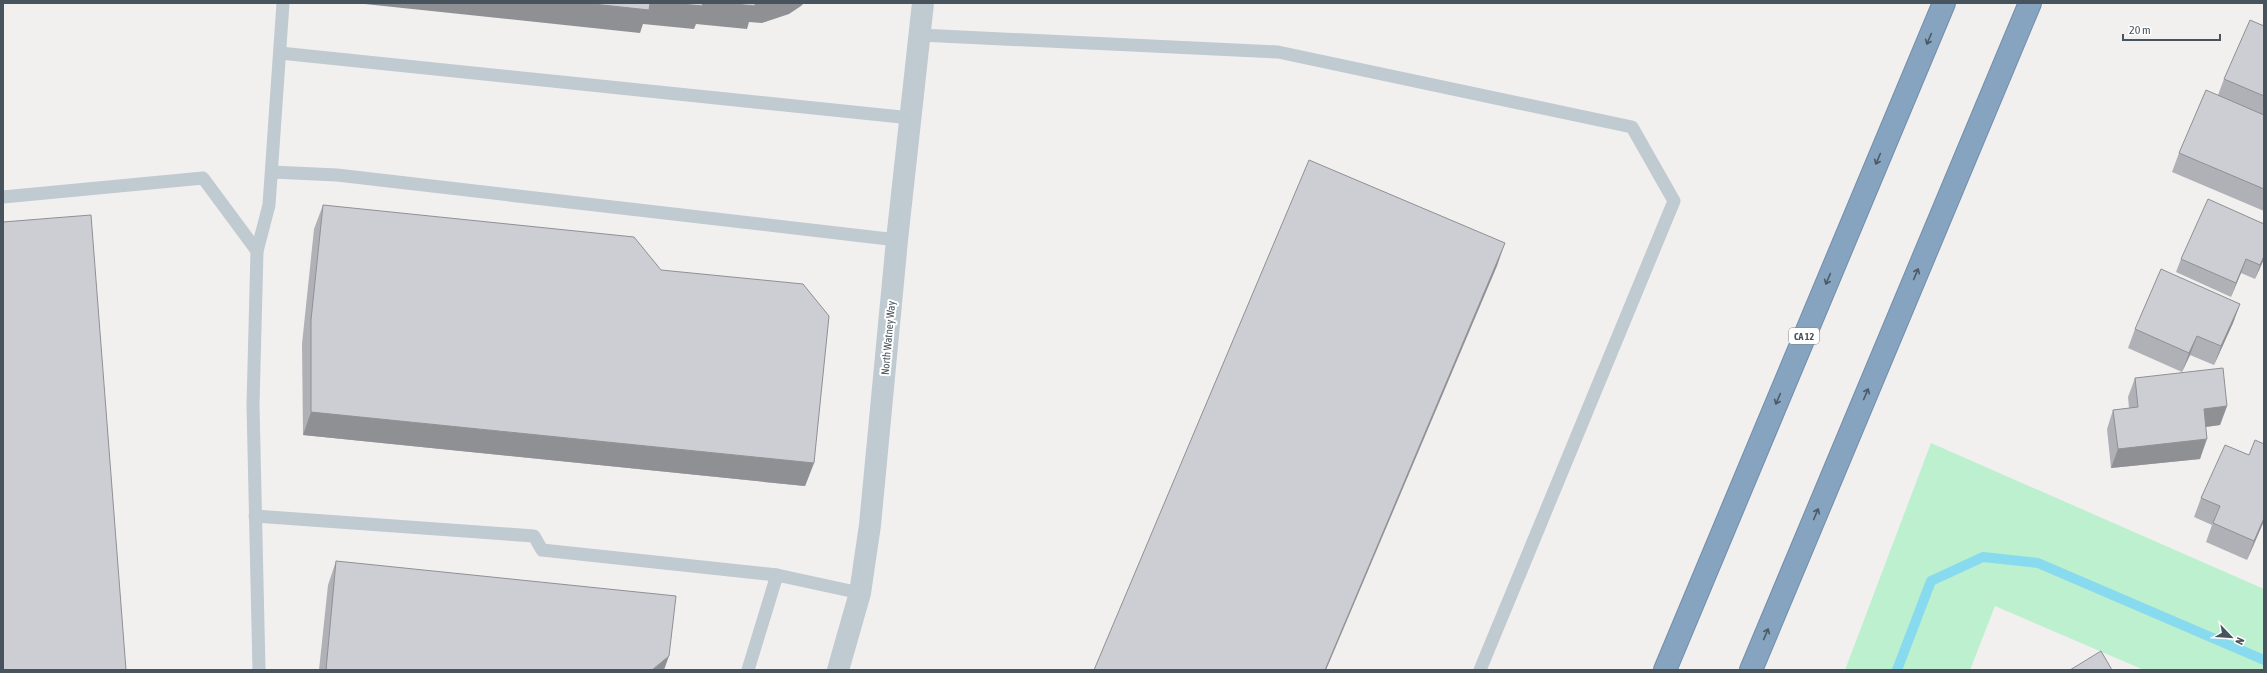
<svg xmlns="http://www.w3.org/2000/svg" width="2267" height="673" font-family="'Asap Condensed',sans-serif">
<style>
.green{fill:#bcf0cf}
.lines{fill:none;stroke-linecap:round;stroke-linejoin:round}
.stream{stroke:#88dbee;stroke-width:10}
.motorway-casing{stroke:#718eab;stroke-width:24}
.service{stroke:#bfcad1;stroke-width:13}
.minor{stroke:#bfcad1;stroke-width:22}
.motorway{stroke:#86a3bf;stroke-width:22}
.wall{fill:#afb1b6}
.shaded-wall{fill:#8f9094}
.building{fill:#ccced4;stroke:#8f9094}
.oneway{stroke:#4d5b67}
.labels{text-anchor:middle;stroke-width:4;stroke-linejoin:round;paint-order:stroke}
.shield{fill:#fff;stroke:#7e878e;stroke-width:1}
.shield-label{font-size:10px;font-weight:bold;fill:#47535d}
.street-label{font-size:11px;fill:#47535d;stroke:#fff}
</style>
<rect width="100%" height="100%" fill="#f2efef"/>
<path class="green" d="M 1931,443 L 2264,589 L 2264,670 L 2144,670 L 1995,606 L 1970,670 L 1845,670 Z"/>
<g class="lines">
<path class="stream" d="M 1897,670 L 1931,581 L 1983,557 L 2038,563 L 2264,660"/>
<defs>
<g id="motorway">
<path d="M 1665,670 L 1944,3"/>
<path d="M 1751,670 L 2030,3"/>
</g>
</defs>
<use href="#motorway" class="motorway-casing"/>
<g class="service">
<path d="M 920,35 L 1278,52 L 1632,127 L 1674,201 L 1480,670"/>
<path d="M 280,53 L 911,118"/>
<path d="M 272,172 L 337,175 L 897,240"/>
<path d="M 3,197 L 203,178 L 257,251"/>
<path d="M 255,516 L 534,536 L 542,550 L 777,575"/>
<path d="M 259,670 L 253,405 L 257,251 L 269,205 L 283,3"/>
<path d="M 748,670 L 777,575 L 860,593"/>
</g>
<path class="minor" d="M 838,670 L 860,593 L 870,525 L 897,240 L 923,3"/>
<use href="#motorway" class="motorway"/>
</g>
<g class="wall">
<path d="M 2264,26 L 2264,211 L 2172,172 L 2179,153 L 2218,95 L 2224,79 Z"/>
<path d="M 323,205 L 814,463 L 805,486 L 303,435 L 302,344 L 314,229 Z"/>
<path d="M 2181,259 L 2264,259 L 2255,279 L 2241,273 L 2231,297 L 2176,272 Z"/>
<path d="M 2240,304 L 2233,323 L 2214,365 L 2190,355 L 2182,372 L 2128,348 L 2135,329 Z"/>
<path d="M 2135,378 L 2227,406 L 2220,425 L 2206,427 L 2200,459 L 2111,468 L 2107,429 L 2113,410 L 2129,408 L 2128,397 Z"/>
<path d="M 2264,444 L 2264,521 L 2247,560 L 2206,542 L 2212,525 L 2194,517 L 2201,498 L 2249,455 Z"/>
<path d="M 336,561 L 664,670 L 319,670 L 328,585 Z"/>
</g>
<g class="shaded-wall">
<path d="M 355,3 L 804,3 L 801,6 L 789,14 L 762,23 L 749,22 L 747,29 L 696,24 L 694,29 L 643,24 L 640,33 Z"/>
<path d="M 1505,243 L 1497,266 L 1326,670 L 1325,670 Z"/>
<path d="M 2264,256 L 2264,259 L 2255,279 L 2260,265 Z"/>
<path d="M 2246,259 L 2241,273 L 2231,297 L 2236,283 Z"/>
<path d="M 2240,304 L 2233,323 L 2214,365 L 2221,346 Z"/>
<path d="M 2197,336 L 2190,355 L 2182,372 L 2189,353 Z"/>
<path d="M 2227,406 L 2220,425 L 2197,428 L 2204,409 Z"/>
<path d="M 311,412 L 814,463 L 805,486 L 303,435 Z"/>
<path d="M 2207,439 L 2200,459 L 2111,468 L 2118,449 Z"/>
<path d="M 2264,518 L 2264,521 L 2247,560 L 2254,541 Z"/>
<path d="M 669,656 L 664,670 L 652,670 Z"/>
</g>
<g class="building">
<path d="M 584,3 L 650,3 L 649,10 Z"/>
<path d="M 671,3 L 703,3 L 702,6 Z"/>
<path d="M 724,3 L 755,3 L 755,6 Z"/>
<path d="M 2250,20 L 2264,26 L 2264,96 L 2224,79 Z"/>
<path d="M 2206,90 L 2264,115 L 2264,189 L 2179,153 Z"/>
<path d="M 1309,160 L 1505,243 L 1325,670 L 1094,670 Z"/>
<path d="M 2208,199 L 2264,224 L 2264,256 L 2260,265 L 2246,259 L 2236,283 L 2181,259 Z"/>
<path d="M 323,205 L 634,237 L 661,270 L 803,284 L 829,316 L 814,463 L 311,412 L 311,320 Z"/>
<path d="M 91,215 L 126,670 L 3,670 L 3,222 Z"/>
<path d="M 2161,269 L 2240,304 L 2221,346 L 2197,336 L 2189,353 L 2135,329 Z"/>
<path d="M 2223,368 L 2227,406 L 2204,409 L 2207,439 L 2118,449 L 2113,410 L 2138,407 L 2135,378 Z"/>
<path d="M 2255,440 L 2264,444 L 2264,518 L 2254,541 L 2213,523 L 2220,506 L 2201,498 L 2225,445 L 2249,455 Z"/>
<path d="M 336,561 L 676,596 L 669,656 L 652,670 L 326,670 Z"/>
<path d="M 2101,651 L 2112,670 L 2070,670 Z"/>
</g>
<defs><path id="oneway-shaft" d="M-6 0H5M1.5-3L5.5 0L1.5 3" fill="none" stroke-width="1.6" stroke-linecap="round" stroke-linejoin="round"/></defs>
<g class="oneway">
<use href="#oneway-shaft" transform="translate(1929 39) rotate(113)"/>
<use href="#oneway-shaft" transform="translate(1878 159) rotate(113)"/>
<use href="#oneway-shaft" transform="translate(1916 274) rotate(-67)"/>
<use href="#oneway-shaft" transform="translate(1828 279) rotate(113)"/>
<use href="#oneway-shaft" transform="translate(1866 394) rotate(-67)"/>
<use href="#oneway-shaft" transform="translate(1778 399) rotate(113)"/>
<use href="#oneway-shaft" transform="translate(1816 514) rotate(-67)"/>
<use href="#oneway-shaft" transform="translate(1766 634) rotate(-67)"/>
</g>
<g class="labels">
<rect class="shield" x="1789" y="328" width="30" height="16" rx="3"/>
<g class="shield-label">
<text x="1804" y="340">CA 12</text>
</g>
<g class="street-label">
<text transform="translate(888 338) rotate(-85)" y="4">North Watney Way</text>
</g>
</g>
<rect width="2267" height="673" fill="none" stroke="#47535d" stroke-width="8"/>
<g transform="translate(2231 637) rotate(115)" stroke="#ffffff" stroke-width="3" paint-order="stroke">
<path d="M0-3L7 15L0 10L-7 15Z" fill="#47535d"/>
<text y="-6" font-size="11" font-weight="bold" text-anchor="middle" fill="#47535d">N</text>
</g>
<path d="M2123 34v6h97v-6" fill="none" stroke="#47535d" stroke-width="2"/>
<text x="2129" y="34" font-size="12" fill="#47535d" stroke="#ffffff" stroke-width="3" paint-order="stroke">20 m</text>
</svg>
